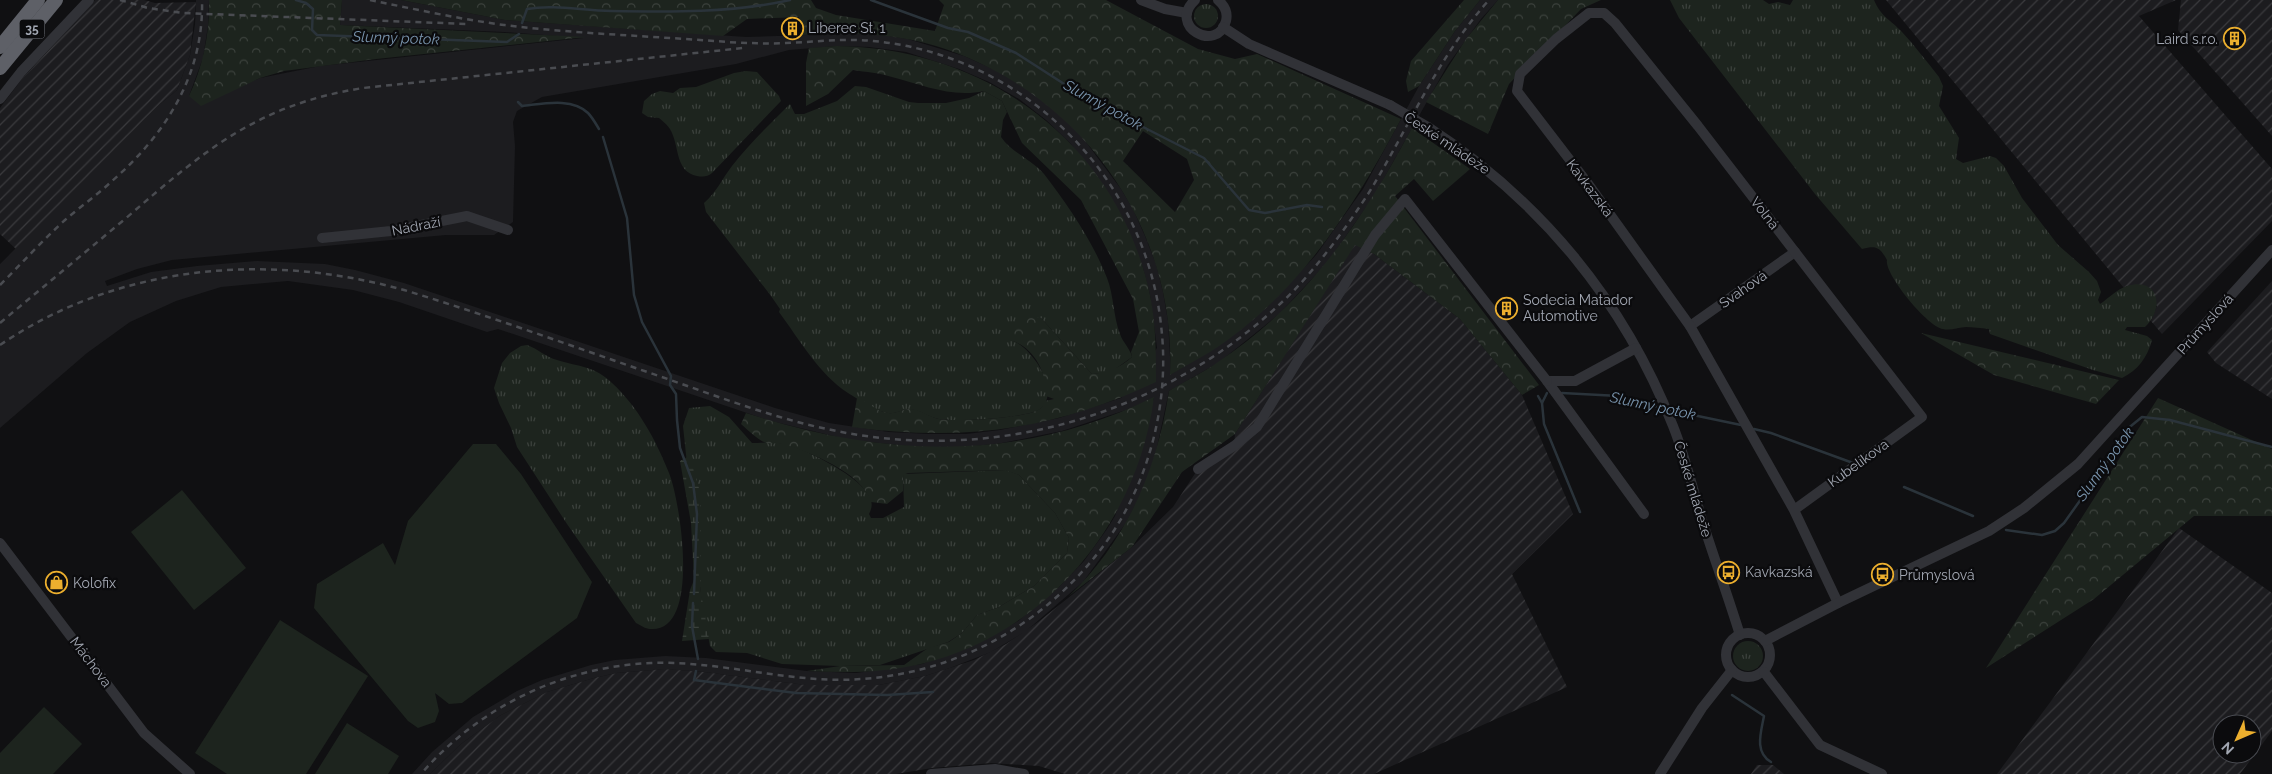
<svg xmlns="http://www.w3.org/2000/svg" width="2272" height="774" font-family="Raleway,sans-serif">
<style>
.built{fill:#1c1c1f;fill-rule:evenodd}
.industrial{fill:url(#industrial-furrows);fill-rule:evenodd}
.grass{fill:url(#grass-tufts)}
.forest{fill:url(#forest-crowns);fill-rule:evenodd}
.wetland{fill:url(#wetland-marsh)}
.garden{fill:#1d241e}
.lines{fill:none;stroke-linecap:round;stroke-linejoin:round}
.stream{stroke:#2a333a;stroke-width:2.5}
.minor{stroke:#313237;stroke-width:10}
.highway{stroke:#5e6067;stroke-width:14}
.rail{stroke:#4a4c51;stroke-width:2.5;stroke-dasharray:6 5;stroke-linecap:butt}
.minor-bridge{stroke:#313237;stroke-width:10}
.labels{text-anchor:middle;stroke-width:4.5;stroke-linejoin:round;paint-order:stroke}
.shield{fill:#0b0b0d;stroke:#757880;stroke-width:1}
.shield-label{font-size:12px;font-weight:bold;fill:#a2a7b2}
.poi-label{font-size:14px;fill:#a2a7b2;stroke:#0b0b0d;text-anchor:start}
.street-label{font-size:14px;fill:#a2a7b2;stroke:#0b0b0d}
.water-label{font-size:15px;font-style:italic;fill:#7994ad;stroke:#0b0b0d}
</style>
<defs>
<pattern id="industrial-furrows" width="10" height="10" patternUnits="userSpaceOnUse" patternTransform="scale(1.25)"><rect width="10" height="10" fill="#1c1c1f"/><path d="M-1 1l2-2M0 10L10 0M9 11l2-2" fill="none" stroke="#3a3a3d"/></pattern>
<pattern id="grass-tufts" width="24" height="20" patternUnits="userSpaceOnUse" patternTransform="scale(1.25)"><rect width="24" height="20" fill="#1d241e"/><path d="M3 7l-1-3M5 7V3M7 7l1-3M15 17l-1-3M17 17v-4M19 17l1-3" fill="none" stroke="#3b413c"/></pattern>
<pattern id="forest-crowns" width="20" height="18" patternUnits="userSpaceOnUse" patternTransform="scale(1.25)"><rect width="20" height="18" fill="#1d241e"/><path d="M2 6a3 3 0 1 1 6 0M12 15a3 3 0 1 1 6 0" fill="none" stroke="#3b413c"/></pattern>
<pattern id="wetland-marsh" width="20" height="14" patternUnits="userSpaceOnUse" patternTransform="scale(1.25)"><rect width="20" height="14" fill="#1d241e"/><path d="M1 5h8M5 5V1M11 12h8M15 12V8" fill="none" stroke="#3b413c"/></pattern>
</defs>
<rect width="100%" height="100%" fill="#101012"/>
<path class="built" d="M 196,0 L 209,0 L 208,26 L 203,58 L 189,96 L 233,89 L 260,78 L 320,66 L 583,38 L 504,32 L 340,25 L 342,0 L 401,0 L 505,20 L 746,37 L 870,33 L 908,39 L 964,56 L 995,70 L 1027,88 L 1055,110 L 1080,134 L 1121,189 L 1133,209 L 1145,236 L 1156,264 L 1163,292 L 1168,321 L 1171,374 L 1210,351 L 1239,330 L 1270,304 L 1316,255 L 1363,189 L 1419,86 L 1455,31 L 1480,0 L 1498,0 L 1481,19 L 1447,66 L 1374,196 L 1327,263 L 1279,314 L 1247,340 L 1218,363 L 1169,391 L 1156,452 L 1146,484 L 1126,523 L 1083,582 L 1025,632 L 991,652 L 950,668 L 925,676 L 879,685 L 806,685 L 704,672 L 664,669 L 617,673 L 594,678 L 547,692 L 501,715 L 461,744 L 430,774 L 412,774 L 432,752 L 473,717 L 517,691 L 542,680 L 591,665 L 615,660 L 665,656 L 706,658 L 807,671 L 856,673 L 922,664 L 985,640 L 1018,621 L 1060,586 L 1084,561 L 1107,529 L 1115,516 L 1154,398 L 1126,410 L 1062,431 L 1002,443 L 967,447 L 928,448 L 850,440 L 771,421 L 498,329 L 487,332 L 399,302 L 353,290 L 288,281 L 221,287 L 176,301 L 130,322 L 87,353 L 0,428 L 0,264 L 160,104 L 177,90 L 190,55 L 195,24 ZM 837,46 L 869,47 L 906,52 L 959,69 L 989,82 L 1019,99 L 1046,120 L 1070,143 L 1098,179 L 1121,215 L 1143,268 L 1150,295 L 1157,348 L 1121,398 L 1059,418 L 1000,430 L 966,434 L 929,434 L 889,432 L 829,423 L 775,408 L 404,283 L 355,270 L 325,264 L 257,261 L 197,266 L 151,272 L 107,286 L 105,281 L 137,269 L 172,260 L 446,235 L 494,235 L 513,222 L 515,146 L 513,122 L 517,111 L 542,97 L 736,64 L 789,50 Z"/>
<g class="industrial">
<path d="M 95,0 L 144,0 L 155,3 L 196,2 L 190,55 L 177,90 L 160,104 L 16,249 L 0,234 L 0,108 L 22,79 Z"/>
<path d="M 1886,0 L 2176,0 L 2139,16 L 2272,169 L 2272,221 L 2162,334 L 2151,321 L 2157,306 L 2127,286 L 2124,288 Z"/>
<path d="M 2181,0 L 2272,0 L 2272,136 L 2178,30 Z"/>
<path d="M 1355,244 L 1374,254 L 1460,319 L 1522,395 L 1573,514 L 1512,574 L 1567,687 L 1374,774 L 1065,774 L 1039,766 L 991,763 L 932,768 L 896,774 L 430,774 L 461,744 L 501,715 L 547,692 L 594,678 L 617,673 L 664,669 L 704,672 L 806,685 L 879,685 L 925,676 L 974,660 L 1006,644 L 1038,622 L 1132,547 L 1173,507 L 1198,469 L 1234,446 L 1235,434 Z"/>
<path d="M 2272,281 L 2272,399 L 2216,363 L 2207,352 Z"/>
<path d="M 2179,528 L 2272,593 L 2272,731 L 2240,774 L 1997,774 ZM 2222,724 L 2252,724 L 2252,754 L 2222,754 Z"/>
<path d="M 1757,765 L 1773,765 L 1784,774 L 1751,774 Z"/>
</g>
<g class="grass">
<path d="M 1670,0 L 1763,0 L 1769,4 L 1778,2 L 1790,5 L 1793,0 L 1874,0 C 1881,17 1891,20 1902,32 C 1915,46 1927,62 1939,77 L 1943,86 L 1939,106 L 1959,138 L 1956,159 L 1963,163 L 1990,156 L 1996,158 L 2004,166 L 2022,198 L 2058,245 L 2089,272 L 2097,281 L 2101,292 L 2098,300 L 2100,304 C 2109,298 2117,289 2127,286 C 2159,276 2165,309 2145,327 L 2127,327 L 2125,330 L 2147,336 L 2152,340 C 2147,358 2138,370 2122,378 L 2093,370 L 1990,334 L 1989,329 C 1981,328 1973,327 1966,327 C 1959,327 1950,331 1943,329 C 1928,327 1884,274 1887,260 C 1880,247 1876,245 1862,249 L 1815,194 L 1679,18 Z"/>
<circle cx="1206" cy="16" r="12"/>
<path d="M 746,71 L 757,72 L 779,96 L 781,101 L 712,173 C 707,177 703,177 697,176 C 676,172 679,148 672,133 C 670,127 664,122 659,118 L 648,117 L 642,113 L 644,101 L 652,94 L 660,91 L 673,93 L 680,88 L 696,87 L 734,73 Z"/>
<path d="M 855,86 L 866,87 L 909,102 L 918,103 L 946,103 L 969,98 L 984,91 L 1002,101 L 1007,112 L 1003,120 L 1001,137 C 1012,153 1031,159 1044,174 C 1068,205 1093,242 1107,278 C 1114,296 1113,316 1120,334 C 1123,343 1130,348 1132,357 L 1111,372 L 1092,374 L 1041,318 L 1013,341 C 1032,348 1062,392 1040,409 C 1029,418 954,422 939,419 C 928,417 921,410 910,409 C 903,409 897,414 888,413 C 877,412 858,399 848,393 C 819,374 799,339 779,312 L 780,309 L 771,296 L 706,212 L 704,203 C 716,193 722,179 732,166 C 749,144 770,124 790,104 L 795,114 L 804,114 L 837,101 Z"/>
<path d="M 527,345 C 538,349 546,357 557,360 C 579,367 595,366 612,383 C 638,407 656,440 669,473 C 680,500 702,633 650,629 C 646,629 640,625 636,623 L 567,524 L 517,447 L 511,428 L 499,403 L 494,388 L 502,363 L 510,353 L 521,346 Z"/>
<path d="M 710,406 L 729,417 L 752,443 C 760,443 771,442 779,443 C 801,446 860,476 869,496 C 873,503 872,508 869,514 L 871,518 L 883,518 L 904,507 L 903,474 L 1006,470 L 1019,475 L 1055,513 L 1069,538 L 1067,553 L 1034,586 L 999,607 L 977,615 L 962,633 L 948,642 L 880,665 L 840,666 L 782,664 L 747,653 L 716,652 L 710,646 L 702,605 L 683,426 L 689,408 Z"/>
<circle cx="1748" cy="656" r="15"/>
</g>
<g class="forest">
<path d="M 209,0 L 342,0 L 340,25 L 586,37 L 376,59 L 284,71 L 260,78 L 201,106 L 189,96 C 203,66 210,33 209,0 Z"/>
<path d="M 401,0 L 811,0 L 816,8 L 836,15 L 935,31 L 944,5 L 939,0 L 1106,0 L 1198,49 L 1235,59 L 1257,54 L 1401,119 C 1353,209 1297,296 1210,352 C 1197,360 1183,367 1170,375 C 1177,225 1078,90 936,46 C 892,33 847,32 802,35 L 799,17 L 747,19 L 723,36 L 505,20 ZM 1143,131 L 1187,159 L 1194,180 L 1175,212 L 1123,161 Z"/>
<path d="M 1464,0 L 1480,0 L 1455,31 L 1419,86 L 1408,92 L 1406,81 L 1411,61 Z"/>
<path d="M 1498,0 L 1601,0 L 1581,9 L 1509,84 L 1488,134 L 1426,102 L 1466,39 Z"/>
<path d="M 837,46 C 988,48 1118,144 1150,295 C 1156,324 1156,353 1156,382 C 1055,430 962,442 852,427 L 857,398 C 868,402 876,411 888,413 C 896,414 903,409 910,409 C 921,409 928,417 939,419 C 955,422 1025,418 1038,410 C 1042,408 1044,404 1045,401 L 1054,399 L 1046,396 C 1047,373 1035,349 1013,341 L 1012,334 L 1028,315 L 1041,318 L 1092,374 C 1108,372 1120,368 1132,357 L 1131,352 L 1139,332 L 1133,299 L 1081,200 L 1022,143 L 1002,101 L 984,91 C 952,98 923,85 892,77 C 880,73 866,72 853,70 L 828,94 L 806,106 L 806,63 L 809,48 Z"/>
<path d="M 1412,128 L 1470,169 L 1433,201 L 1414,179 L 1395,196 L 1539,385 L 1522,395 L 1460,319 L 1374,254 L 1355,245 L 1235,434 L 1182,472 L 1132,547 L 1069,596 C 1127,540 1157,470 1169,391 C 1185,381 1203,373 1218,362 C 1308,302 1362,221 1412,128 Z"/>
<path d="M 1921,333 L 2119,380 L 2096,404 L 1994,375 Z"/>
<path d="M 1154,397 C 1138,523 1046,634 921,664 C 883,673 846,673 807,671 L 840,666 L 904,665 L 928,648 L 949,642 L 962,633 L 977,615 L 999,607 L 1034,586 L 1067,553 L 1069,538 L 1055,513 L 1019,475 L 1005,470 L 908,473 L 903,475 L 903,491 L 887,504 L 871,502 C 863,473 808,451 782,444 C 777,442 771,445 766,443 C 758,440 748,430 741,424 L 746,413 C 886,458 1020,463 1154,397 Z"/>
<path d="M 2158,398 L 2272,449 L 2272,516 L 2194,516 L 2094,599 L 1986,668 Z"/>
</g>
<path class="wetland" d="M 689,456 L 700,491 L 700,587 L 709,639 L 682,641 L 690,590 L 694,580 L 691,523 L 680,461 Z"/>
<g class="garden">
<path d="M 473,444 L 496,444 L 521,474 L 592,582 L 577,618 L 462,703 L 449,704 L 435,693 L 439,711 L 435,722 L 418,728 L 408,721 L 314,608 L 317,584 L 383,543 L 395,565 L 408,521 Z"/>
<path d="M 182,490 L 246,568 L 194,610 L 131,532 Z"/>
<path d="M 280,620 L 368,676 L 306,774 L 227,774 L 195,753 Z"/>
<path d="M 44,707 L 82,744 L 53,774 L 0,774 L 0,753 Z"/>
<path d="M 347,723 L 399,756 L 388,774 L 315,774 Z"/>
</g>
<g class="lines">
<g class="stream">
<path d="M 296,0 L 306,3 L 313,9 L 312,30 L 317,35 L 507,42 L 519,34"/>
<path d="M 871,0 L 948,28 L 968,32 L 1016,53 L 1086,98 L 1204,158 L 1249,210 L 1265,213 L 1307,205 L 1322,207"/>
<path d="M 522,23 L 527,9 C 555,4 583,11 611,11 C 671,12 732,13 790,0"/>
<path d="M 518,102 L 522,106 C 542,104 572,97 588,113 C 592,117 596,124 599,129"/>
<path d="M 603,137 L 627,218 L 634,295 L 642,322 L 671,376 L 670,385 L 676,394 L 677,420 L 680,448 L 693,483 L 697,514 L 694,594"/>
<path d="M 1562,393 L 1619,396 L 1661,408"/>
<path d="M 1538,396 L 1542,403 L 1547,393"/>
<path d="M 1542,403 L 1544,424 L 1580,512"/>
<path d="M 1669,410 L 1741,425"/>
<path d="M 1754,429 L 1771,433 L 1853,463"/>
<path d="M 1904,487 L 1973,516"/>
<path d="M 2006,530 L 2042,535 L 2055,531 L 2064,523 L 2106,464 L 2126,430 L 2142,417 L 2170,420 L 2272,447"/>
<path d="M 693,603 L 692,626 L 698,659"/>
<path d="M 696,671 L 694,680 L 796,693 L 887,695 L 933,692"/>
<path d="M 1732,695 L 1764,716 C 1761,732 1754,752 1771,762"/>
</g>
<g class="minor">
<path d="M 1141,0 L 1165,9 L 1187,13"/>
<path d="M 1195,0 C 1167,26 1217,54 1226,21 C 1228,13 1225,6 1218,0"/>
<path d="M 1223,27 L 1249,44 L 1390,105"/>
<path d="M 0,99 L 21,72 L 89,0"/>
<path d="M 1428,127 C 1540,200 1624,301 1673,426 C 1685,456 1693,489 1702,520 C 1714,558 1728,596 1740,635"/>
<path d="M 322,238 L 391,231 L 467,216 L 508,230"/>
<path d="M 1690,326 L 1795,252"/>
<path d="M 1636,348 L 1575,381 L 1547,381 L 1644,514"/>
<path d="M 1198,469 L 1234,446 L 1257,427 L 1375,235 L 1405,199 L 1547,381"/>
<path d="M 1794,510 L 1922,417 L 1698,126 L 1615,23 L 1604,13 L 1589,13 L 1556,39 L 1520,74 L 1517,91 L 1586,181 L 1690,326 L 1794,510 L 1838,603"/>
<path d="M 0,543 L 144,733 L 190,774"/>
<circle cx="1748" cy="655" r="22"/>
<path d="M 1765,641 L 1838,603 L 1989,531 L 2024,508 L 2078,464 L 2272,250"/>
<path d="M 1764,672 L 1820,745 L 1882,774"/>
<path d="M 931,774 L 995,769 L 1024,774"/>
<path d="M 1660,774 L 1702,708 L 1732,670"/>
</g>
<g class="highway">
<path d="M 0,47 L 38,0"/>
<path d="M 0,68 L 56,0"/>
</g>
<g class="rail">
<path d="M 120,0 L 148,8 L 183,13 L 467,24"/>
<path d="M 370,0 C 414,9 459,19 504,25 C 578,34 653,36 727,42 C 747,43 766,44 786,43 C 815,42 844,38 873,41 C 1023,55 1145,176 1161,325 C 1170,398 1151,477 1109,538 C 1042,634 932,687 816,679 C 761,675 706,661 651,663 C 562,667 479,707 421,774"/>
<path d="M 0,285 C 22,263 42,241 65,220 C 80,207 97,195 112,181 C 166,134 204,74 202,0"/>
<path d="M 0,323 C 42,288 83,254 125,219 C 204,151 256,105 363,88 L 743,48"/>
<path d="M 0,345 C 119,264 268,252 404,290 C 490,316 574,347 659,376 C 714,395 770,417 827,429 C 930,452 1039,441 1135,399 C 1197,372 1255,332 1301,283 C 1326,255 1348,225 1368,194 C 1409,128 1436,59 1489,0"/>
</g>
<path class="minor-bridge" d="M 1390,105 L 1428,127"/>
</g>
<defs>
<symbol id="building-ring" viewBox="-11 -11 22 22"><circle r="9.5" fill="#0b0b0d" stroke="#ecaf2e" stroke-width="1.5"/><path d="M-4-6H4V6H1V3H-1V6H-4ZM-2.5-4.3h1.7v1.8h-1.7ZM.8-4.3h1.7v1.8H.8ZM-2.5-1h1.7V.8h-1.7ZM.8-1h1.7V.8H.8Z" fill="#ecaf2e"/></symbol>
<symbol id="bus-ring" viewBox="-11 -11 22 22"><circle r="9.5" fill="#0b0b0d" stroke="#ecaf2e" stroke-width="1.5"/><path d="M-5-6H5V4H4V6H2V4H-2V6H-4V4H-5ZM-3.5-4V0h7V-4ZM-3.5 1.2v1.5H-2V1.2ZM2 1.2v1.5H3.5V1.2Z" fill="#ecaf2e"/></symbol>
<symbol id="shop-ring" viewBox="-11 -11 22 22"><circle r="9.5" fill="#0b0b0d" stroke="#ecaf2e" stroke-width="1.5"/><path d="M-5-2.5h2.3a2.7 3.5 0 0 1 5.4 0H5L5.5 6h-11ZM-1.5-2.5h3a1.5 2.3 0 0 0-3 0Z" fill="#ecaf2e"/></symbol>
</defs>
<g fill-rule="evenodd">
<use href="#building-ring" x="780" y="16" width="25" height="25"/>
<use href="#building-ring" x="2222" y="26" width="25" height="25"/>
<use href="#building-ring" x="1494" y="296" width="25" height="25"/>
<use href="#bus-ring" x="1716" y="560" width="25" height="25"/>
<use href="#bus-ring" x="1870" y="562" width="25" height="25"/>
<use href="#shop-ring" x="44" y="570" width="25" height="25"/>
</g>
<g class="labels">
<rect class="shield" x="19.5" y="19.5" width="25" height="19" rx="4"/>
<g class="shield-label">
<text x="32" y="33">35</text>
</g>
<g class="poi-label">
<text x="808" y="33">Liberec St. 1</text>
<text x="2218" y="44" text-anchor="end">Laird s.r.o.</text>
<text x="1523" y="305">Sodecia Matador<tspan x="1523" dy="16">Automotive</tspan></text>
<text x="1745" y="577">Kavkazská</text>
<text x="1899" y="580">Průmyslová</text>
<text x="73" y="588">Kolofix</text>
</g>
<g class="street-label">
<text transform="translate(1447 143) rotate(34)" y="5">České mládeže</text>
<text transform="translate(1590 188) rotate(53)" y="5">Kavkazská</text>
<text transform="translate(1765 213) rotate(52)" y="5">Volná</text>
<text transform="translate(416 226) rotate(-11)" y="5">Nádraží</text>
<text transform="translate(1743 289) rotate(-35)" y="5">Svahová</text>
<text transform="translate(2205 324) rotate(-48)" y="5">Průmyslová</text>
<text transform="translate(1858 463) rotate(-36)" y="5">Kubelíkova</text>
<text transform="translate(1693 489) rotate(73)" y="5">České mládeže</text>
<text transform="translate(91 662) rotate(53)" y="5">Máchova</text>
</g>
<g class="water-label">
<text transform="translate(396 38) rotate(2)" y="5">Slunný potok</text>
<text transform="translate(1103 105) rotate(29)" y="5">Slunný potok</text>
<text transform="translate(1653 406) rotate(12)" y="5">Slunný potok</text>
<text transform="translate(2105 464) rotate(-54)" y="5">Slunný potok</text>
</g>
</g>
<g transform="translate(2237 739) rotate(225)"><circle r="24" fill="#0b0b0d" stroke="#47494f"/>
<path d="M0-4L9 19L0 12L-9 19Z" fill="#ecaf2e"/>
<text y="-8" font-size="14" font-weight="bold" text-anchor="middle" fill="#a2a7b2">N</text>
</g>
</svg>
